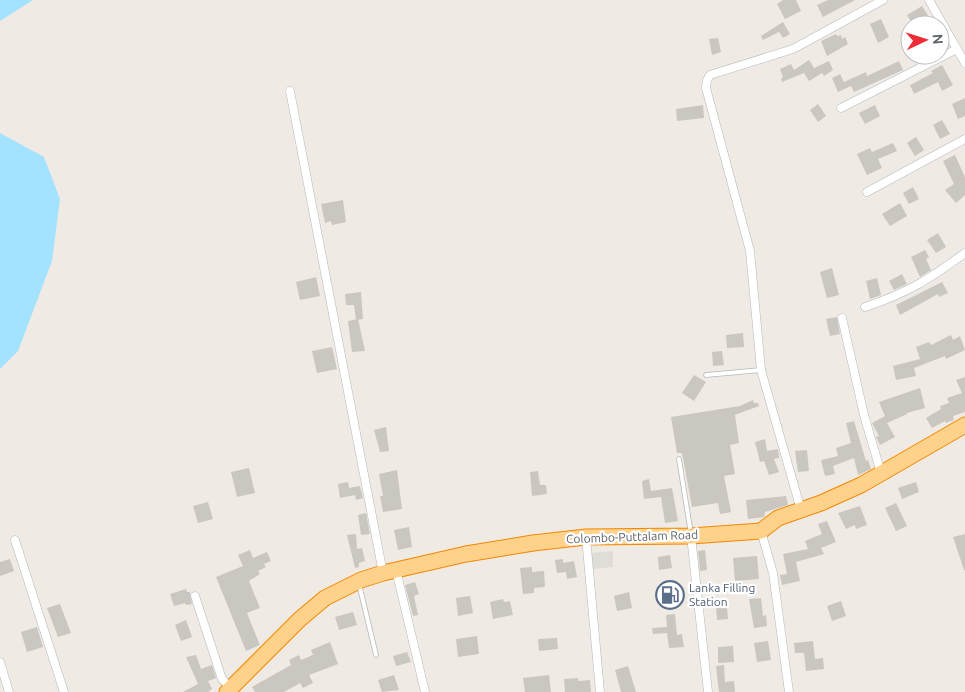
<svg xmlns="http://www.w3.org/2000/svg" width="965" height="692" font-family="Ubuntu,sans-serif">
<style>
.industrial{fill:#e0ddd9}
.water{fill:#a4e3ff}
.building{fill:#cac6c0}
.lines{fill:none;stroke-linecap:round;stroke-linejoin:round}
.lane-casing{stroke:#b5b8bb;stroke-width:5.5}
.street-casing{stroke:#b5b8bb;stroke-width:9}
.highway-casing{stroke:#f38700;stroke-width:17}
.lane{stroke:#fff;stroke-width:4}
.street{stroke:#fff;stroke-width:8}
.highway{stroke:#ffd28b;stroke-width:15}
.labels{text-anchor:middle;stroke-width:4.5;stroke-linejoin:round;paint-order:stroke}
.street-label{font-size:12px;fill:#5c6165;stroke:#fff}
.service-label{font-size:12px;fill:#4e5e75;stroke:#fff;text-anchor:start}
</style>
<rect width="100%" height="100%" fill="#efebe4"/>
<path class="industrial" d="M 613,551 L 613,567 L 592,569 L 591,553 Z"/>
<g class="water">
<path d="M 0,0 L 33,0 L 0,21 Z"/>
<path d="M 0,133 L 44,157 L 60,199 L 52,261 L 18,351 L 0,369 Z"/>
</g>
<g class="building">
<path d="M 783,0 L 796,0 L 801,11 L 785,19 L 777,4 Z"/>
<path d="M 828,0 L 855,0 L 823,17 L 817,5 Z"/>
<path d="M 922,6 L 929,17 L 925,20 L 928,25 L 913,25 L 907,15 Z"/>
<path d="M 881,19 L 889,37 L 878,43 L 870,24 Z"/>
<path d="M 783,22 L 790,34 L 783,38 L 779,32 L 763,40 L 761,36 Z"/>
<path d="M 836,34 L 837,36 L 841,35 L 842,39 L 845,37 L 848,44 L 827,56 L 821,41 Z"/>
<path d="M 718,38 L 721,52 L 712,55 L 709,39 Z"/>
<path d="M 809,60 L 814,68 L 829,61 L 833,70 L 824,76 L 822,73 L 809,81 L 804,73 L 782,82 L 781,79 L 783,77 L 780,69 L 791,64 L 794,70 Z"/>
<path d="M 899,61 L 903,70 L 854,92 L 851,86 L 838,92 L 832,78 L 840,74 L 844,82 L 866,72 L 867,76 Z"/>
<path d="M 942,65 L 953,85 L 942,91 L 938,82 L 914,94 L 910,85 L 933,73 L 931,71 Z"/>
<path d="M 965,98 L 965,116 L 958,119 L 952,104 Z"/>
<path d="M 818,104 L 826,116 L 818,122 L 810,110 Z"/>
<path d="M 703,105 L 704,118 L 677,121 L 676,109 Z"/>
<path d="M 875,105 L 880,116 L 865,124 L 859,113 Z"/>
<path d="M 942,120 L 950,134 L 940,139 L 933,125 Z"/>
<path d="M 916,137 L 924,150 L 915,156 L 907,143 Z"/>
<path d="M 893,143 L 897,151 L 878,159 L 882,168 L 867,175 L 857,154 L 870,148 L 872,152 Z"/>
<path d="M 955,155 L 965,177 L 965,195 L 956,203 L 945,190 L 954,184 L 943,161 Z"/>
<path d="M 913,187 L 919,199 L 909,204 L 903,193 Z"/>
<path d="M 343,200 L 346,222 L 332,225 L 331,221 L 325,223 L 321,204 Z"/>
<path d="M 900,203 L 907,216 L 890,226 L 882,214 Z"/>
<path d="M 938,233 L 946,247 L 936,253 L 927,240 Z"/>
<path d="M 925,250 L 929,257 L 926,259 L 931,270 L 920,277 L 911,257 Z"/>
<path d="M 832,268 L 839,295 L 827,298 L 820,272 Z"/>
<path d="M 902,274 L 907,284 L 894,290 L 889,281 Z"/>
<path d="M 316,277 L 320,296 L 300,300 L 296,282 Z"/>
<path d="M 877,278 L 881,295 L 870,299 L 866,281 Z"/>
<path d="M 942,282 L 948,293 L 939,297 L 938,294 L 900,315 L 896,305 Z"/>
<path d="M 361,292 L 363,319 L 356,320 L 354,305 L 346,305 L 345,294 Z"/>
<path d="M 837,317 L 840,334 L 830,336 L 826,319 Z"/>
<path d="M 358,319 L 365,351 L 352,352 L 348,321 Z"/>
<path d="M 743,333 L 744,347 L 727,348 L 726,335 Z"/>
<path d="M 951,335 L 953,340 L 960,336 L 965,350 L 946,359 L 945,356 L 914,368 L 916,376 L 896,380 L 893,366 L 920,359 L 916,347 L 929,342 L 931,345 Z"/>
<path d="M 332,347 L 337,369 L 317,373 L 312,351 Z"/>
<path d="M 722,351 L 724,365 L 713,366 L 712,352 Z"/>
<path d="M 694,375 L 706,382 L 694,401 L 682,393 Z"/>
<path d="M 965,377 L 965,412 L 953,416 L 954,420 L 946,423 L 945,421 L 932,428 L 926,418 L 941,409 L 940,406 L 949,403 L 947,398 L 962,393 L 956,380 Z"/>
<path d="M 920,388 L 925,408 L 907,413 L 907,414 L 887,423 L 895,437 L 880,445 L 876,437 L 879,436 L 872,423 L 885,416 L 879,402 Z"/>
<path d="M 753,400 L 754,403 L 758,403 L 759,406 L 735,415 L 739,443 L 730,445 L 735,474 L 724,476 L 731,512 L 720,514 L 718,503 L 692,507 L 682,453 L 677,453 L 671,417 L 740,406 Z"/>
<path d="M 854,421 L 866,461 L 868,460 L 871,469 L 858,475 L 854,458 L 833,466 L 835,474 L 825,476 L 821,460 L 838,456 L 836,448 L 851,443 L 846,423 Z"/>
<path d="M 386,427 L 389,451 L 380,452 L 374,430 Z"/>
<path d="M 765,439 L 767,451 L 778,449 L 779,458 L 774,459 L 779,472 L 769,475 L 764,461 L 760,462 L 755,442 Z"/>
<path d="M 807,450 L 809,471 L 798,472 L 795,451 Z"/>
<path d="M 249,468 L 255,493 L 237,497 L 231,472 Z"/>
<path d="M 397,470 L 402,509 L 383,512 L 380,496 L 383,496 L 379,474 Z"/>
<path d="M 538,471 L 540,485 L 546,485 L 547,494 L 532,496 L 530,472 Z"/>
<path d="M 649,479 L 651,491 L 672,488 L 678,521 L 665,523 L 661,497 L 644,499 L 642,481 Z"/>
<path d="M 348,482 L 349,488 L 360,486 L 363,498 L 356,500 L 355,495 L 340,498 L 338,484 Z"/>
<path d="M 916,482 L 919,492 L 902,499 L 898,488 Z"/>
<path d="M 786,496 L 788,505 L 765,512 L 764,517 L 748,519 L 746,500 Z"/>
<path d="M 208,502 L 213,519 L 198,523 L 193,506 Z"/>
<path d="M 896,503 L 907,526 L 896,531 L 885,508 Z"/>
<path d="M 860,506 L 867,525 L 856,529 L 855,525 L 846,529 L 838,513 Z"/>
<path d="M 366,513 L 370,534 L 361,535 L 358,515 Z"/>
<path d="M 827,521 L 836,542 L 821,548 L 824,554 L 796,562 L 800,581 L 782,585 L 780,575 L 787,574 L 783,554 L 808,549 L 805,541 L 822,534 L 818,524 Z"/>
<path d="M 409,527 L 412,547 L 398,550 L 394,530 Z"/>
<path d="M 356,534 L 357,549 L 362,548 L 365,561 L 359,563 L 359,567 L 355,568 L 347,535 Z"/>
<path d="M 965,534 L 965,570 L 964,570 L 953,537 Z"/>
<path d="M 250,550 L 253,558 L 267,552 L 271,561 L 264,564 L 266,567 L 258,571 L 260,574 L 249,581 L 260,608 L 247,613 L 260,645 L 246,651 L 216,577 L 243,566 L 238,555 Z"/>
<path d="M 705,550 L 707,570 L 700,571 L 698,551 Z"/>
<path d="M 670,555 L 672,568 L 659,570 L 658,557 Z"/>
<path d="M 757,556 L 759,579 L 735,581 L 733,558 Z"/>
<path d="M 10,559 L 14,571 L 0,576 L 0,562 Z"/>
<path d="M 563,559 L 563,563 L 574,561 L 577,577 L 567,579 L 566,572 L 557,573 L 555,560 Z"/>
<path d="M 532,567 L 532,572 L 544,571 L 545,587 L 534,588 L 534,593 L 523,594 L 520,568 Z"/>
<path d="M 415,582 L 419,594 L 414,596 L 418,615 L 413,616 L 405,585 Z"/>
<path d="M 186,589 L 187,592 L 190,592 L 192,604 L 186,605 L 185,603 L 174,606 L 170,594 Z"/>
<path d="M 629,592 L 632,608 L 617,611 L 614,596 Z"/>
<path d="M 470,596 L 473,613 L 458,616 L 456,598 Z"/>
<path d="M 761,598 L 763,616 L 766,615 L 767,626 L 754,628 L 749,599 Z"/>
<path d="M 503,599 L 504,602 L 510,601 L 513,615 L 493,619 L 490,602 Z"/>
<path d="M 841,601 L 846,616 L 832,621 L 827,606 Z"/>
<path d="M 60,604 L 71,633 L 58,637 L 47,608 Z"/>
<path d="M 727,606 L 728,619 L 717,620 L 716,607 Z"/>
<path d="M 353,612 L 357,625 L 339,630 L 335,617 Z"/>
<path d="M 675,614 L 677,635 L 682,634 L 684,647 L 669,648 L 667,633 L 653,634 L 652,628 L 667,627 L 666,615 Z"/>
<path d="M 186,620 L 192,637 L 181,641 L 175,625 Z"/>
<path d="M 37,627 L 43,647 L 27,652 L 21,632 Z"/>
<path d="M 477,636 L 479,654 L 458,657 L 456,639 Z"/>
<path d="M 557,638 L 558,649 L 539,651 L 538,639 Z"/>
<path d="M 768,641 L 771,660 L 757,662 L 754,643 Z"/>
<path d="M 813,641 L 815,659 L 823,658 L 824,669 L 806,671 L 804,653 L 795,653 L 794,643 Z"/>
<path d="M 330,642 L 338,664 L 309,675 L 313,683 L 303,688 L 300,683 L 284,692 L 255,692 L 252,687 L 291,665 L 289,660 L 299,655 L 301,660 L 313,655 L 311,650 Z"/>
<path d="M 733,646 L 734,662 L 718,663 L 718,647 Z"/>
<path d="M 407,652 L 411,662 L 396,666 L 393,656 Z"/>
<path d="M 196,655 L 201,669 L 212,665 L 216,678 L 208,681 L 212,689 L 208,692 L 183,692 L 198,684 L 186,657 Z"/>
<path d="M 724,665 L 725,682 L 734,681 L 735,692 L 719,692 L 716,666 Z"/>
<path d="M 628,666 L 636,692 L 621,692 L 615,670 Z"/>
<path d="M 394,675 L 399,690 L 382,692 L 378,680 Z"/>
<path d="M 549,675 L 551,692 L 525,692 L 523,678 Z"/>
<path d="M 578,678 L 578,681 L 590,680 L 591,692 L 565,692 L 564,679 Z"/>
</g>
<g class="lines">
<defs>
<g id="lane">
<path d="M 706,375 L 761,370"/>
<path d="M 679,459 L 691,534"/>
<path d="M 359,584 L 376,655"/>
</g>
<g id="street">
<path d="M 929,0 L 965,63"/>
<path d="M 290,91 L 383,573"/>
<path d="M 841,108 L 957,49"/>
<path d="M 867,192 L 965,139"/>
<path d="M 865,307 C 908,293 929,279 965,253"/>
<path d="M 842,318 L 864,415 L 881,473"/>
<path d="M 801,510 L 761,370 L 750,251 L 706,88 L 707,80 L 710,75 L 793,49 L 883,0"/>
<path d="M 761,531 L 773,573 L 789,692"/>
<path d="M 691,536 L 708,692"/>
<path d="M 586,537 L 600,692"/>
<path d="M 15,540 L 64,692"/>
<path d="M 396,570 L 425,692"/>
<path d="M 195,596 L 222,679 L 231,688"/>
<path d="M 0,662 L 9,692"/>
</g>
<path id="highway" d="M 227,692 L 300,619 L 325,598 L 361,580 L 383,573 L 466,554 L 533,543 L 586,537 L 691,536 L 761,531 L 778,518 L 821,503 L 861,485 L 965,425"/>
</defs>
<use href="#lane" class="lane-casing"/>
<use href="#street" class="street-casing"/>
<use href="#highway" class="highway-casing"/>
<use href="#lane" class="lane"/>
<use href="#street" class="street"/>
<use href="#highway" class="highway"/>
</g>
<defs>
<symbol id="fuel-ring" viewBox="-11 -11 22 22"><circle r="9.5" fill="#fff" stroke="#5c6f8a" stroke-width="1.5"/><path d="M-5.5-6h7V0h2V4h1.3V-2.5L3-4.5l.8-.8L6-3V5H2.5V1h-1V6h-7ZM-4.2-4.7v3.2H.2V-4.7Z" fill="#5c6f8a"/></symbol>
</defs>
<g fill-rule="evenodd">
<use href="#fuel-ring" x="654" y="579" width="32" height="32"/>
</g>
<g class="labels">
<g class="street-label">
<text transform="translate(632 537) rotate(-2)" y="4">Colombo-Puttalam Road</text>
</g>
<g class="service-label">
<text x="689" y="592">Lanka Filling<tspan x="689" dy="14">Station</tspan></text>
</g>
</g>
<g transform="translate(925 40) rotate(86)"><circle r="24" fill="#ffffff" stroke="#bec0c1"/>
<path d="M0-4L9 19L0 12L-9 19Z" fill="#ee2c36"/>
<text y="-8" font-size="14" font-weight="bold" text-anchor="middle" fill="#5c6165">N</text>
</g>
</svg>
